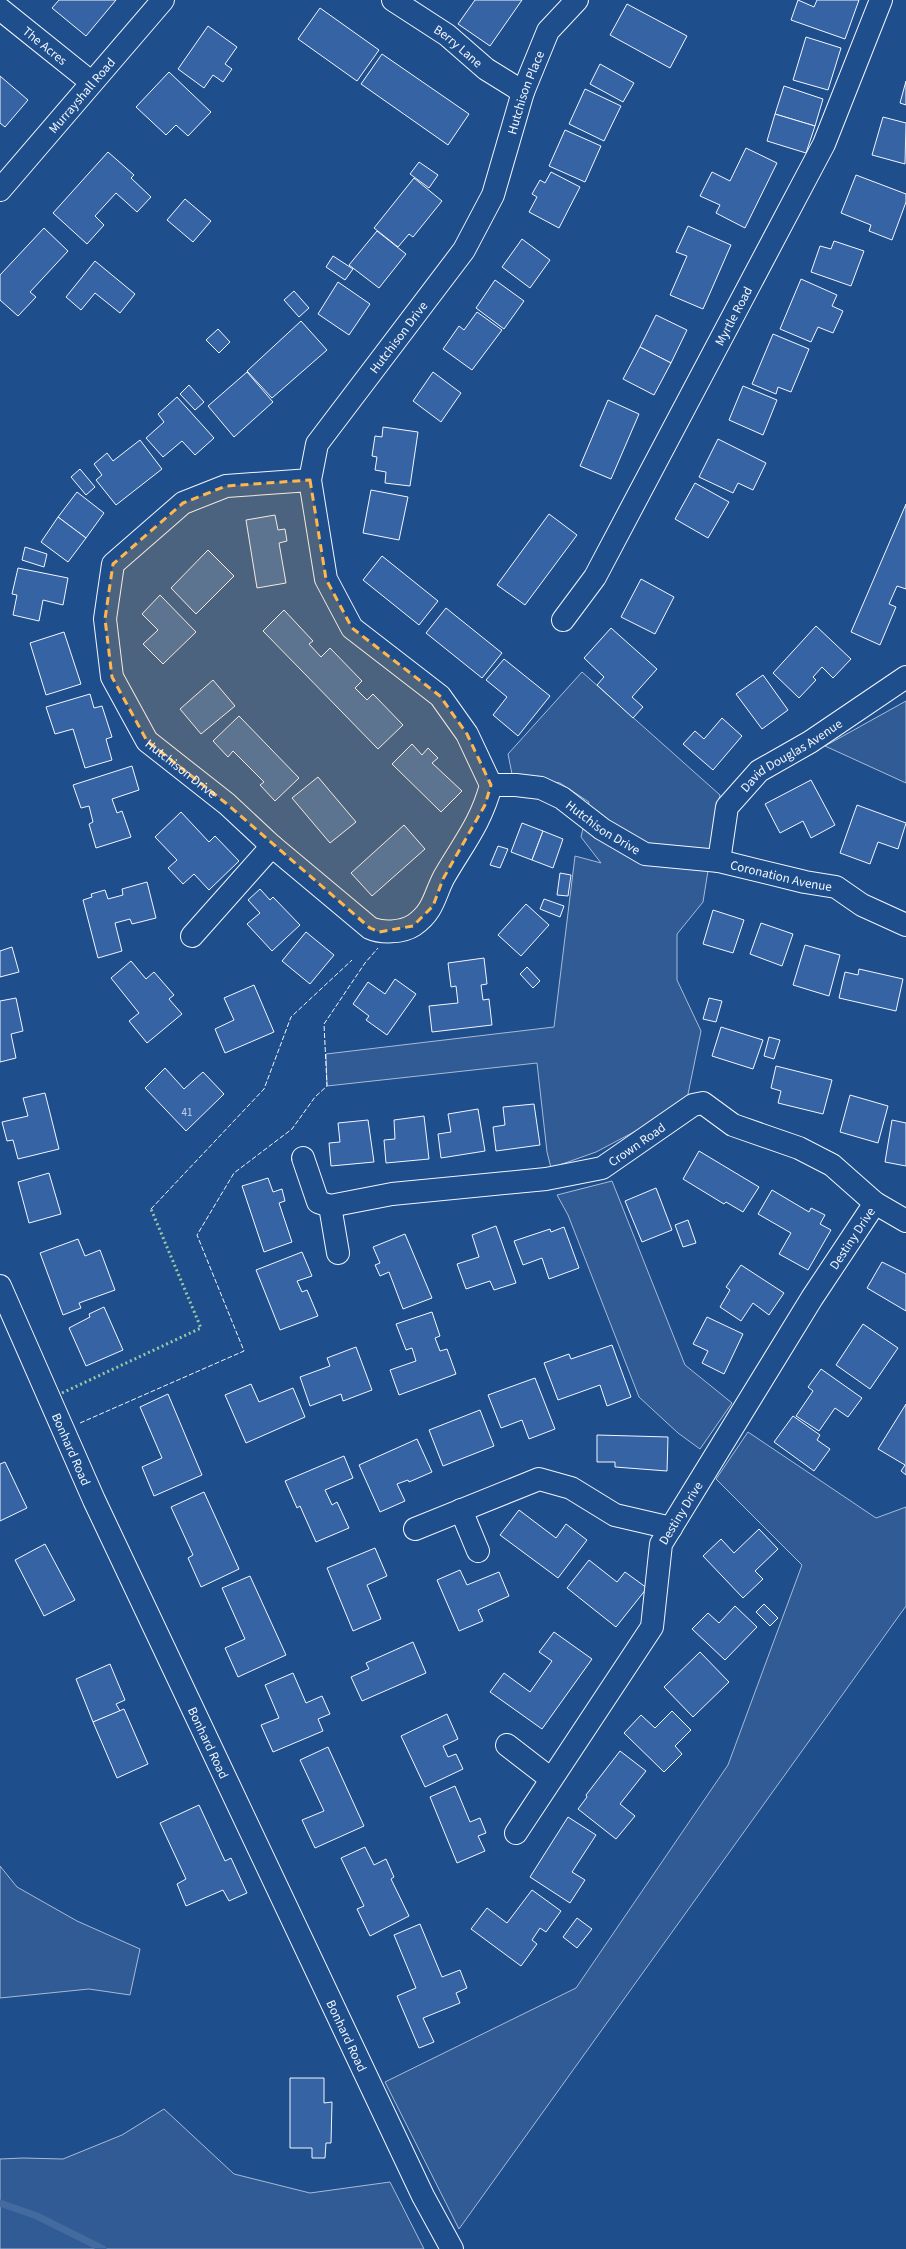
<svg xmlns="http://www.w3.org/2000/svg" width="906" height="2249" font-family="'Source Sans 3',sans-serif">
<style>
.built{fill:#305b95;stroke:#a8bbd7}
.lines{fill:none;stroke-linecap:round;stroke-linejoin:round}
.stream{stroke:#446ba0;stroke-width:7}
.building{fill:#3563a3;stroke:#f2f6ff}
.street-casing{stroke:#f2f6ff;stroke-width:24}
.street{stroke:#1f4e8c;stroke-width:22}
.hedge{stroke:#97c8a6;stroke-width:3;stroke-dasharray:2 3;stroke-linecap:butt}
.fence{stroke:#f2f6ff;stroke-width:1;stroke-dasharray:5 2;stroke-linecap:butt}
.marked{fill:#ffb74d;fill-opacity:0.2;stroke:#ffb74d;stroke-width:3;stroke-dasharray:8 5;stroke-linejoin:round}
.labels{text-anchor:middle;stroke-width:3;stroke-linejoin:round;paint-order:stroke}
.number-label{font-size:11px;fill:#c3d1e8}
.street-label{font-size:13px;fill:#f2f6ff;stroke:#1f4e8c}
</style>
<rect width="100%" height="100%" fill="#1f4e8c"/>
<g class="built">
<path d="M 582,672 L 720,795 L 703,902 L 677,934 L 677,980 L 701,1031 L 687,1099 L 649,1124 L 596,1152 L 551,1168 L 547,1152 L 537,1063 L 327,1086 L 326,1054 L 554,1027 L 575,856 L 601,863 L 581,837 L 589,802 L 560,783 L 512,774 L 508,754 Z"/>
<path d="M 906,701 L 906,783 L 825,746 Z"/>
<path d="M 612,1181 L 685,1365 L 732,1403 L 700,1449 L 678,1433 L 639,1397 L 568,1215 L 557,1195 Z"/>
<path d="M 748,1432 L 876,1518 L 906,1507 L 906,1606 L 459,2229 L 385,2082 L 576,1988 L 728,1765 L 802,1565 L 716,1479 Z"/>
<path d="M 0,1866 L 17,1887 L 77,1921 L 140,1949 L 130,1995 L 89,1989 L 0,1998 Z"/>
<path d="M 164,2109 L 234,2174 L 310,2193 L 390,2182 L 424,2249 L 0,2249 L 0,2159 L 23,2158 L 63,2159 L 122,2135 Z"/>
</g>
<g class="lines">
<path class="stream" d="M 0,2203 L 37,2216 L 103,2249"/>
</g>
<g class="building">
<path d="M 59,0 L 116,0 L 86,36 L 52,8 Z"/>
<path d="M 475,0 L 522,0 L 490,46 L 458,24 Z"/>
<path d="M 798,0 L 814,7 L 817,0 L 859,0 L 845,39 L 791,20 Z"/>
<path d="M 627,4 L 687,36 L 670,68 L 610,35 Z"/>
<path d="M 320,8 L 379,50 L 357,81 L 298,39 Z"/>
<path d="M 208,26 L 237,47 L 225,64 L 232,69 L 223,82 L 213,75 L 204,88 L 178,69 Z"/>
<path d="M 806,37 L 841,48 L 828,90 L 793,80 Z"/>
<path d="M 382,54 L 469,114 L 448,145 L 361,84 Z"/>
<path d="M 600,64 L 634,83 L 623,102 L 590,84 Z"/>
<path d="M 169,72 L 211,112 L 188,136 L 176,125 L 166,135 L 136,107 Z"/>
<path d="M 0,76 L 28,100 L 5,127 L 0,123 Z"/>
<path d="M 906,81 L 906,105 L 900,103 Z"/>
<path d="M 784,86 L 823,99 L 815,126 L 775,114 Z"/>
<path d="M 585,89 L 621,106 L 604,141 L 569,124 Z"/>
<path d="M 775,114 L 815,126 L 806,153 L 767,141 Z"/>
<path d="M 883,117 L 906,123 L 905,164 L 872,155 Z"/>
<path d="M 565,130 L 601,146 L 585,182 L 549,166 Z"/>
<path d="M 746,148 L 777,163 L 745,228 L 716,213 L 720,205 L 700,196 L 712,172 L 730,181 Z"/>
<path d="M 108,152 L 134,175 L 131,178 L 151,197 L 137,212 L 116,193 L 95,216 L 104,225 L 87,244 L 53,213 Z"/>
<path d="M 419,162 L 438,175 L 429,188 L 410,174 Z"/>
<path d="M 551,172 L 580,187 L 559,228 L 529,212 L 537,197 L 532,194 L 540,180 L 545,183 Z"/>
<path d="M 856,175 L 906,194 L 906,202 L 892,240 L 869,231 L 871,225 L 841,213 Z"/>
<path d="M 414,178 L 442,201 L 413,237 L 409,234 L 398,247 L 374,228 Z"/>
<path d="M 185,199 L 211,221 L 193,242 L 167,220 Z"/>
<path d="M 688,226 L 731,245 L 703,309 L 670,295 L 687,256 L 676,252 Z"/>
<path d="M 44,228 L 68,251 L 30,292 L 36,297 L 18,316 L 0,300 L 0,275 Z"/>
<path d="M 377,231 L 406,254 L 379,288 L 349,265 Z"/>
<path d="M 522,239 L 550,260 L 530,288 L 502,267 Z"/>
<path d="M 834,241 L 864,251 L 851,286 L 811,272 L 820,246 L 831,249 Z"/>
<path d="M 333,256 L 353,269 L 345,280 L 326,267 Z"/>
<path d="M 95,261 L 135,294 L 120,313 L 95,293 L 81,310 L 66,297 Z"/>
<path d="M 801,279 L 837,295 L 832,306 L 843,311 L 833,333 L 818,327 L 811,342 L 780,329 Z"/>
<path d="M 495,280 L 524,301 L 504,329 L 476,308 Z"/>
<path d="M 338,282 L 370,304 L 349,335 L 318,314 Z"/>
<path d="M 294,291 L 309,308 L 299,317 L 284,300 Z"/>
<path d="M 477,312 L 502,330 L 472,370 L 443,349 L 459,326 L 464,330 Z"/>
<path d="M 656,315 L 687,330 L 671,363 L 640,347 Z"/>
<path d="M 301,321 L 327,350 L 272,398 L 247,371 Z"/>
<path d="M 218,329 L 230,342 L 219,353 L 206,340 Z"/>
<path d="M 773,334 L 809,349 L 791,392 L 778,387 L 776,394 L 752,384 Z"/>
<path d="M 640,347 L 671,363 L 654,395 L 623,379 Z"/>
<path d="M 247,372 L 273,402 L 234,437 L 208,406 Z"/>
<path d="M 433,372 L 461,393 L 441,422 L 413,401 Z"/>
<path d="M 189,385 L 204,402 L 195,410 L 180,394 Z"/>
<path d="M 743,386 L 777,400 L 763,435 L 729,420 Z"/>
<path d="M 177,397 L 214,438 L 195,455 L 182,441 L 163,457 L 146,438 L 164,422 L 158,414 Z"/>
<path d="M 608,400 L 639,414 L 611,479 L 580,466 Z"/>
<path d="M 383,427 L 418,432 L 410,486 L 385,483 L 386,472 L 375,470 L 377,457 L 372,456 L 375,436 L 382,437 Z"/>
<path d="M 718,439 L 766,463 L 753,490 L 738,483 L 733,493 L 699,477 Z"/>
<path d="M 140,440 L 162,469 L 116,505 L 96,480 L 102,475 L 94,464 L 107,453 L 113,461 Z"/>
<path d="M 80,469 L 95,487 L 86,495 L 71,477 Z"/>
<path d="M 695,483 L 729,502 L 708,538 L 675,519 Z"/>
<path d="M 371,490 L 408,497 L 399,540 L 363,533 Z"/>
<path d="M 77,492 L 104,513 L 86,538 L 58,517 Z"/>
<path d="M 906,504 L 906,589 L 897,586 L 889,604 L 896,607 L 880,645 L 851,632 Z"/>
<path d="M 549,514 L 577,535 L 525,605 L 497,585 Z"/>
<path d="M 275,515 L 278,530 L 285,529 L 287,541 L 279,543 L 286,583 L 257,588 L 246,520 Z"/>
<path d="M 58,517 L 86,538 L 68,562 L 41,542 Z"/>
<path d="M 25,547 L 47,554 L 44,567 L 22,560 Z"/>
<path d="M 208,550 L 234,576 L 196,614 L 171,588 Z"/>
<path d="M 382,556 L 438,601 L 419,625 L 363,580 Z"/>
<path d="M 18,568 L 68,578 L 63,605 L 43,600 L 39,621 L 13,615 L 17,595 L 12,594 Z"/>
<path d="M 641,579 L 674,597 L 655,634 L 621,617 Z"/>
<path d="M 160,595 L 196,632 L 163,664 L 143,644 L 158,630 L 142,614 Z"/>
<path d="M 446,608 L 502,653 L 482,678 L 426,633 Z"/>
<path d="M 284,610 L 313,641 L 309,644 L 321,657 L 330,648 L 362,681 L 355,688 L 367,700 L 373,694 L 403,725 L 378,749 L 263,631 Z"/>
<path d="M 816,626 L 851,659 L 833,678 L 822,667 L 813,677 L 816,680 L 799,698 L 773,673 Z"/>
<path d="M 611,628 L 657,669 L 632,697 L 643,707 L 633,718 L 597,685 L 604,677 L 584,658 Z"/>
<path d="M 64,632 L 81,684 L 46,695 L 30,643 Z"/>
<path d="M 504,659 L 550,696 L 518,736 L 493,715 L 507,697 L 486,680 Z"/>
<path d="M 763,675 L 788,710 L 762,729 L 736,694 Z"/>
<path d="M 213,680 L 235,706 L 201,734 L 180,709 Z"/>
<path d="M 90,694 L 94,708 L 102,706 L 112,737 L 106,739 L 112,760 L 85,768 L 73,729 L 55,734 L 46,707 Z"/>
<path d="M 239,716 L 299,778 L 275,801 L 260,785 L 264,782 L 233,751 L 228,757 L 213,741 Z"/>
<path d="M 722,718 L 742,736 L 713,770 L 683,744 L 695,731 L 704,739 Z"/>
<path d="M 412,744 L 422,755 L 428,748 L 438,758 L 432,763 L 462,791 L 441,812 L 392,764 Z"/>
<path d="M 132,766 L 139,790 L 112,799 L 117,813 L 122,811 L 131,837 L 96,848 L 89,824 L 93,822 L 89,806 L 81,808 L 73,785 Z"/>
<path d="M 318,777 L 356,822 L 330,843 L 292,798 Z"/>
<path d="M 811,780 L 835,825 L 811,838 L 803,821 L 780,833 L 765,804 Z"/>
<path d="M 857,805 L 906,823 L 898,849 L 878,842 L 870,864 L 840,853 Z"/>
<path d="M 181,812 L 209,842 L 215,836 L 239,861 L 209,890 L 194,874 L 183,884 L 168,868 L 177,860 L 155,837 Z"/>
<path d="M 522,823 L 543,831 L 532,860 L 511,852 Z"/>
<path d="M 404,825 L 425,849 L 372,896 L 351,873 Z"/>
<path d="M 543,831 L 563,839 L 553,868 L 532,860 Z"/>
<path d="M 498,846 L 508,849 L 500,868 L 490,865 Z"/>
<path d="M 560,873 L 571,875 L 568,896 L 557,895 Z"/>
<path d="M 147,882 L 156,918 L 132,924 L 130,919 L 115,923 L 122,951 L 98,958 L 83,900 L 92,897 L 91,894 L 105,890 L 108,899 L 123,895 L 122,889 Z"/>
<path d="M 260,889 L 270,900 L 273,897 L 300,925 L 272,951 L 247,924 L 260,913 L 248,900 Z"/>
<path d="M 544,899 L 564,906 L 560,917 L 540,909 Z"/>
<path d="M 526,904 L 549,925 L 521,956 L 498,935 Z"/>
<path d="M 713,910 L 744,920 L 733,953 L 703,944 Z"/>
<path d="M 761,923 L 793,934 L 782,966 L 750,954 Z"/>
<path d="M 306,932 L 334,955 L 310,984 L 282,961 Z"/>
<path d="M 805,945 L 840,955 L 829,996 L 793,985 Z"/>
<path d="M 12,947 L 19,972 L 0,977 L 0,951 Z"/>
<path d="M 484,958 L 487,984 L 481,985 L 483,1000 L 489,999 L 492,1025 L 432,1032 L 429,1006 L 458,1003 L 456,986 L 451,987 L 448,963 Z"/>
<path d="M 131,961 L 146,979 L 154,972 L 174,995 L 169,999 L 182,1014 L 147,1043 L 129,1021 L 139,1013 L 111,978 Z"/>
<path d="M 527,967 L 540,981 L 533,988 L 520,974 Z"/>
<path d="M 859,969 L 903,979 L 896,1011 L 839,998 L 845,972 L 858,975 Z"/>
<path d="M 395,979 L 416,994 L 387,1035 L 366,1020 L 369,1016 L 353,1004 L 368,982 L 385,994 Z"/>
<path d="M 254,985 L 274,1032 L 225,1053 L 215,1029 L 234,1020 L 224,998 Z"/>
<path d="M 16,998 L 23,1031 L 11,1034 L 16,1058 L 0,1062 L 0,1001 Z"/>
<path d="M 709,998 L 722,1001 L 716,1022 L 703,1019 Z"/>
<path d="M 721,1027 L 763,1040 L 753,1069 L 712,1056 Z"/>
<path d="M 769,1037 L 780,1040 L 774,1059 L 764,1056 Z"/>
<path d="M 776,1066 L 832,1080 L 823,1114 L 778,1103 L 781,1091 L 771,1088 Z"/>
<path d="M 165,1068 L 184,1089 L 203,1072 L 224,1094 L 186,1131 L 145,1088 Z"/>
<path d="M 45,1093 L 59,1149 L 18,1159 L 13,1140 L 7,1141 L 2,1122 L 28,1116 L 23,1098 Z"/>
<path d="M 850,1095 L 888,1106 L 878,1143 L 840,1132 Z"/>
<path d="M 534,1104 L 540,1145 L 496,1151 L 493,1127 L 505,1125 L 503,1107 Z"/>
<path d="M 478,1109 L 485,1151 L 441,1158 L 438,1134 L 451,1132 L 448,1114 Z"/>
<path d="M 424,1116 L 429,1159 L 386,1163 L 384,1140 L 395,1139 L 394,1120 Z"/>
<path d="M 368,1120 L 374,1162 L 331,1166 L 329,1143 L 340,1142 L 338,1123 Z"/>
<path d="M 892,1120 L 906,1123 L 906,1166 L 885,1162 Z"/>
<path d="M 699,1151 L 759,1187 L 743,1212 L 726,1202 L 724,1204 L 683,1179 Z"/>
<path d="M 49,1173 L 61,1214 L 29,1223 L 18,1182 Z"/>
<path d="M 268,1178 L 273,1192 L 282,1189 L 285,1201 L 279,1203 L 292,1242 L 264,1252 L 242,1186 Z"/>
<path d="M 656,1188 L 672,1230 L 642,1242 L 625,1201 Z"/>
<path d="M 772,1190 L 809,1212 L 811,1208 L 825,1215 L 820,1224 L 831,1230 L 808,1270 L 779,1254 L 791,1233 L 758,1214 Z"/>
<path d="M 688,1220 L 696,1243 L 683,1247 L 675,1225 Z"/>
<path d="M 496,1226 L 516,1283 L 494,1290 L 490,1281 L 466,1289 L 457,1264 L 479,1257 L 472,1235 Z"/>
<path d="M 564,1227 L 579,1268 L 549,1279 L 542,1258 L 523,1265 L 514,1241 L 550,1229 L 551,1232 Z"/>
<path d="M 405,1234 L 432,1298 L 403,1309 L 389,1272 L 380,1276 L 375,1265 L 380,1263 L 373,1247 Z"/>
<path d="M 78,1239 L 85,1256 L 100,1250 L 115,1290 L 79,1303 L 81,1308 L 63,1315 L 40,1253 Z"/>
<path d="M 302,1252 L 312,1276 L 297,1281 L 302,1292 L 307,1290 L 318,1316 L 280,1330 L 256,1270 Z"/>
<path d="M 882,1262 L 906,1274 L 906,1311 L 867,1288 Z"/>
<path d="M 741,1265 L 784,1293 L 769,1315 L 753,1303 L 741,1321 L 720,1307 L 730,1290 L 726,1287 Z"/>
<path d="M 104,1307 L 123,1350 L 86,1366 L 69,1328 L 90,1317 L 89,1314 Z"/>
<path d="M 432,1312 L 440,1336 L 435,1338 L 440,1351 L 447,1349 L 456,1374 L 399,1395 L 390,1370 L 416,1361 L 412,1348 L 406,1350 L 396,1324 Z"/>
<path d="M 707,1317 L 743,1334 L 724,1374 L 702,1363 L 708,1351 L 693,1344 Z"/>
<path d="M 863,1324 L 898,1348 L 870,1389 L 836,1365 Z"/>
<path d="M 612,1345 L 631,1397 L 607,1406 L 600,1385 L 558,1400 L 544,1363 L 569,1354 L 571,1359 Z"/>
<path d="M 356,1347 L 372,1390 L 343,1401 L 341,1394 L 310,1406 L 300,1377 L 330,1366 L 327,1358 Z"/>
<path d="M 821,1369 L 862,1398 L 848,1417 L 835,1408 L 819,1431 L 796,1416 L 813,1391 L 808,1387 Z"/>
<path d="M 535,1378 L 555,1429 L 529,1439 L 522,1420 L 501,1428 L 488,1395 Z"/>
<path d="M 251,1384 L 259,1402 L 293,1388 L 305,1417 L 246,1443 L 225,1395 Z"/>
<path d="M 168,1394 L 202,1475 L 154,1496 L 142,1467 L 162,1458 L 140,1407 Z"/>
<path d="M 906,1404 L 906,1475 L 901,1471 L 905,1465 L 878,1449 Z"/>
<path d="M 480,1410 L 494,1446 L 443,1466 L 429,1430 Z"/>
<path d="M 793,1416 L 820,1435 L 817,1440 L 830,1449 L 814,1471 L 774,1442 Z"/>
<path d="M 597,1435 L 668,1437 L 667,1471 L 615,1467 L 615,1462 L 597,1462 Z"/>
<path d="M 417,1439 L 432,1472 L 409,1482 L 408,1480 L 397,1484 L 405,1501 L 380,1512 L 359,1465 Z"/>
<path d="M 344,1456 L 353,1478 L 325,1490 L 332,1505 L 337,1502 L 349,1528 L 316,1542 L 300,1506 L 297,1508 L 285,1481 Z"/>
<path d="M 5,1462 L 27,1508 L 0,1521 L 0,1464 Z"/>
<path d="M 204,1492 L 239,1569 L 201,1587 L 188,1558 L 193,1555 L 171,1507 Z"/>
<path d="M 519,1510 L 556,1538 L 566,1524 L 587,1540 L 558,1578 L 500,1535 Z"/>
<path d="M 759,1529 L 778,1549 L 755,1571 L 763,1579 L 743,1598 L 703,1556 L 721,1539 L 734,1553 Z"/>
<path d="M 45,1544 L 75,1600 L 44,1616 L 15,1560 Z"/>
<path d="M 375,1548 L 387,1576 L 367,1585 L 381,1619 L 353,1631 L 327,1568 Z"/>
<path d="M 589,1560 L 617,1582 L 625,1572 L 647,1588 L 616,1627 L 567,1588 Z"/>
<path d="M 460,1570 L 467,1585 L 499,1572 L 509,1596 L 478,1610 L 483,1621 L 459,1631 L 437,1580 Z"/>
<path d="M 250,1576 L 286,1655 L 238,1677 L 225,1648 L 245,1639 L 222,1588 Z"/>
<path d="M 764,1604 L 778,1618 L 770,1626 L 756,1612 Z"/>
<path d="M 735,1606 L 757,1627 L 725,1660 L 692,1629 L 708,1613 L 719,1623 Z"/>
<path d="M 554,1632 L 592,1659 L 542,1729 L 490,1692 L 504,1673 L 530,1692 L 552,1661 L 539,1652 Z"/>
<path d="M 413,1642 L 426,1673 L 362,1701 L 351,1677 L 369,1669 L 366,1663 Z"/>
<path d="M 700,1652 L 729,1682 L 693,1717 L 664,1687 Z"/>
<path d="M 110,1664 L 125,1700 L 116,1704 L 120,1711 L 93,1722 L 76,1679 Z"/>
<path d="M 293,1673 L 306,1703 L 322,1696 L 330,1714 L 318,1719 L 323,1731 L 273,1752 L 261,1725 L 279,1718 L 265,1685 Z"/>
<path d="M 124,1709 L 148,1764 L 117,1778 L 93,1722 Z"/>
<path d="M 672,1711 L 691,1730 L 675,1746 L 682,1754 L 664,1772 L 624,1733 L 641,1715 L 655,1728 Z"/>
<path d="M 447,1714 L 458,1739 L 443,1746 L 448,1757 L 456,1754 L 463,1769 L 425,1787 L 401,1736 Z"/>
<path d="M 328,1747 L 364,1826 L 315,1848 L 302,1820 L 324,1811 L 300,1760 Z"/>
<path d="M 620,1751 L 646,1771 L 620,1804 L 635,1816 L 616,1839 L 578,1809 L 587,1797 L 586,1795 Z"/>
<path d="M 455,1786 L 470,1822 L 480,1818 L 486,1833 L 478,1836 L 485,1851 L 457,1863 L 430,1797 Z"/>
<path d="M 199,1805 L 225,1861 L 231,1858 L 247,1893 L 229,1901 L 223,1890 L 186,1906 L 177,1884 L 186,1879 L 160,1823 Z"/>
<path d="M 568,1817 L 596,1835 L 572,1872 L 585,1880 L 570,1903 L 530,1877 Z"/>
<path d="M 365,1847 L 374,1865 L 386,1859 L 394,1877 L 391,1879 L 409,1916 L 370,1936 L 357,1909 L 364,1906 L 341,1858 Z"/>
<path d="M 532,1890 L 561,1911 L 546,1932 L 540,1928 L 532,1940 L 537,1944 L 521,1966 L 471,1929 L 487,1908 L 507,1923 Z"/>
<path d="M 577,1918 L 592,1929 L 577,1948 L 563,1937 Z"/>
<path d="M 420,1924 L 442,1977 L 460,1970 L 467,1988 L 456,1993 L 460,2003 L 423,2018 L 434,2042 L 419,2048 L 397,1996 L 416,1988 L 394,1935 Z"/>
<path d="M 290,2078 L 324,2078 L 324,2103 L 332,2102 L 331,2143 L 326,2143 L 325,2158 L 312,2158 L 312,2148 L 290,2148 Z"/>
</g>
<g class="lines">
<defs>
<g id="street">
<path id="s1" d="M 393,0 L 447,35 L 486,69 L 523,92"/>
<path id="s2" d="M 0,9 L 91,82"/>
<path id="s3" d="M 0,190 L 163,0"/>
<path id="s4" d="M 310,480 L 226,486 L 183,503 L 113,564 L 105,619 L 112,677 L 147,741 L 227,804 L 272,846 L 370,928 C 381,933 402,933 414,925 C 434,911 434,896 444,877 C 463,844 481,823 491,785 L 467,734 L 440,696 L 352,628 L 326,579 L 310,480 L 317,444 L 464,250 L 493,195 L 523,92 L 548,31 L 577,0"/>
<path id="s5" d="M 563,620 L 595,577 L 824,144 L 881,0"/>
<path id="s6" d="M 491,785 L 516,785 L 541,788 L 562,798 L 602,829 L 645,854 L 719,861 L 805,882 L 836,887 L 862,905 L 906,925"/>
<path id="s7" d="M 719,861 L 727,807 L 759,771 L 810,742 L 906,677"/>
<path d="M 192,936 L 272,846"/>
<path d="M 303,1158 L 318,1202 L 330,1206 L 338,1253"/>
<path id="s8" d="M 330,1206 L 392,1194 L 546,1179 L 602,1168 L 693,1105 L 703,1103 L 733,1125 L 799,1148 L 832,1165 L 875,1203 L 906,1221"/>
<path id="s9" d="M 0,1286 L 94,1500 L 423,2196 L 452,2249"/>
<path d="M 461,1510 L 478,1551"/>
<path d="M 415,1529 L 539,1479 L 571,1488 L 615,1515 L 671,1528"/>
<path d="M 507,1745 L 551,1779"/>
<path id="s10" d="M 516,1833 L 652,1627 L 661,1544 L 812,1298 L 875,1203"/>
</g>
</defs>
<use href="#street" class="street-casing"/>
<use href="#street" class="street"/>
<path class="hedge" d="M 62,1393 L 201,1328 L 151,1209"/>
<g class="fence">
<path d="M 151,1209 L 264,1089 L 291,1017 L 352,960"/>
<path d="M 80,1423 L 244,1351 L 197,1235 L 234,1173 L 292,1129 L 315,1097 L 327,1086 L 324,1024 L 365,963 L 378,948"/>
</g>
</g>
<path class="marked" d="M 310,480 L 326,579 L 352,628 L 440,696 L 467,734 L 491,785 L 485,805 L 443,879 L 433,906 L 413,926 L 379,932 L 370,928 L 227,804 L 147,741 L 112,677 L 105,619 L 113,564 L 183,503 L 226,486 Z"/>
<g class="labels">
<g class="number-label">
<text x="187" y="1116">41</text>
</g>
<g class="street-label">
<text dy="5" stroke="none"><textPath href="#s2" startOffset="58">The Acres</textPath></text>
<text dy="5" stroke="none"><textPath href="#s1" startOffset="80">Berry Lane</textPath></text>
<text dy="5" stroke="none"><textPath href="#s4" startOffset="1728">Hutchison Place</textPath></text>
<text dy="5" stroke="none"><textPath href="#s3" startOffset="125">Murrayshall Road</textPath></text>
<text dy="5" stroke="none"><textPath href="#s5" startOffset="349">Myrtle Road</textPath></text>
<text dy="5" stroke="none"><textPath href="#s4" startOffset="1449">Hutchison Drive</textPath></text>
<text dy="5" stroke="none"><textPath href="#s7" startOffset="138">David Douglas Avenue</textPath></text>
<text dy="5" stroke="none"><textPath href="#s4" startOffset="454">Hutchison Drive</textPath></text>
<text dy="5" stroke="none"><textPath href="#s6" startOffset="124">Hutchison Drive</textPath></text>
<text dy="5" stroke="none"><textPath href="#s6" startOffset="312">Coronation Avenue</textPath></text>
<text dy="5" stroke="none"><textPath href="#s8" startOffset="317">Crown Road</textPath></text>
<text dy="5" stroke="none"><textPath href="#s10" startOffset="691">Destiny Drive</textPath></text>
<text dy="5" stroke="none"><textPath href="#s9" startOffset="178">Bonhard Road</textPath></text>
<text dy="5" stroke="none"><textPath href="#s10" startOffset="367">Destiny Drive</textPath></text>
<text dy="5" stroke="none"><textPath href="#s9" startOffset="502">Bonhard Road</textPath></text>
<text dy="5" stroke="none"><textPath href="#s9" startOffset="826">Bonhard Road</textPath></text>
</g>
</g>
</svg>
